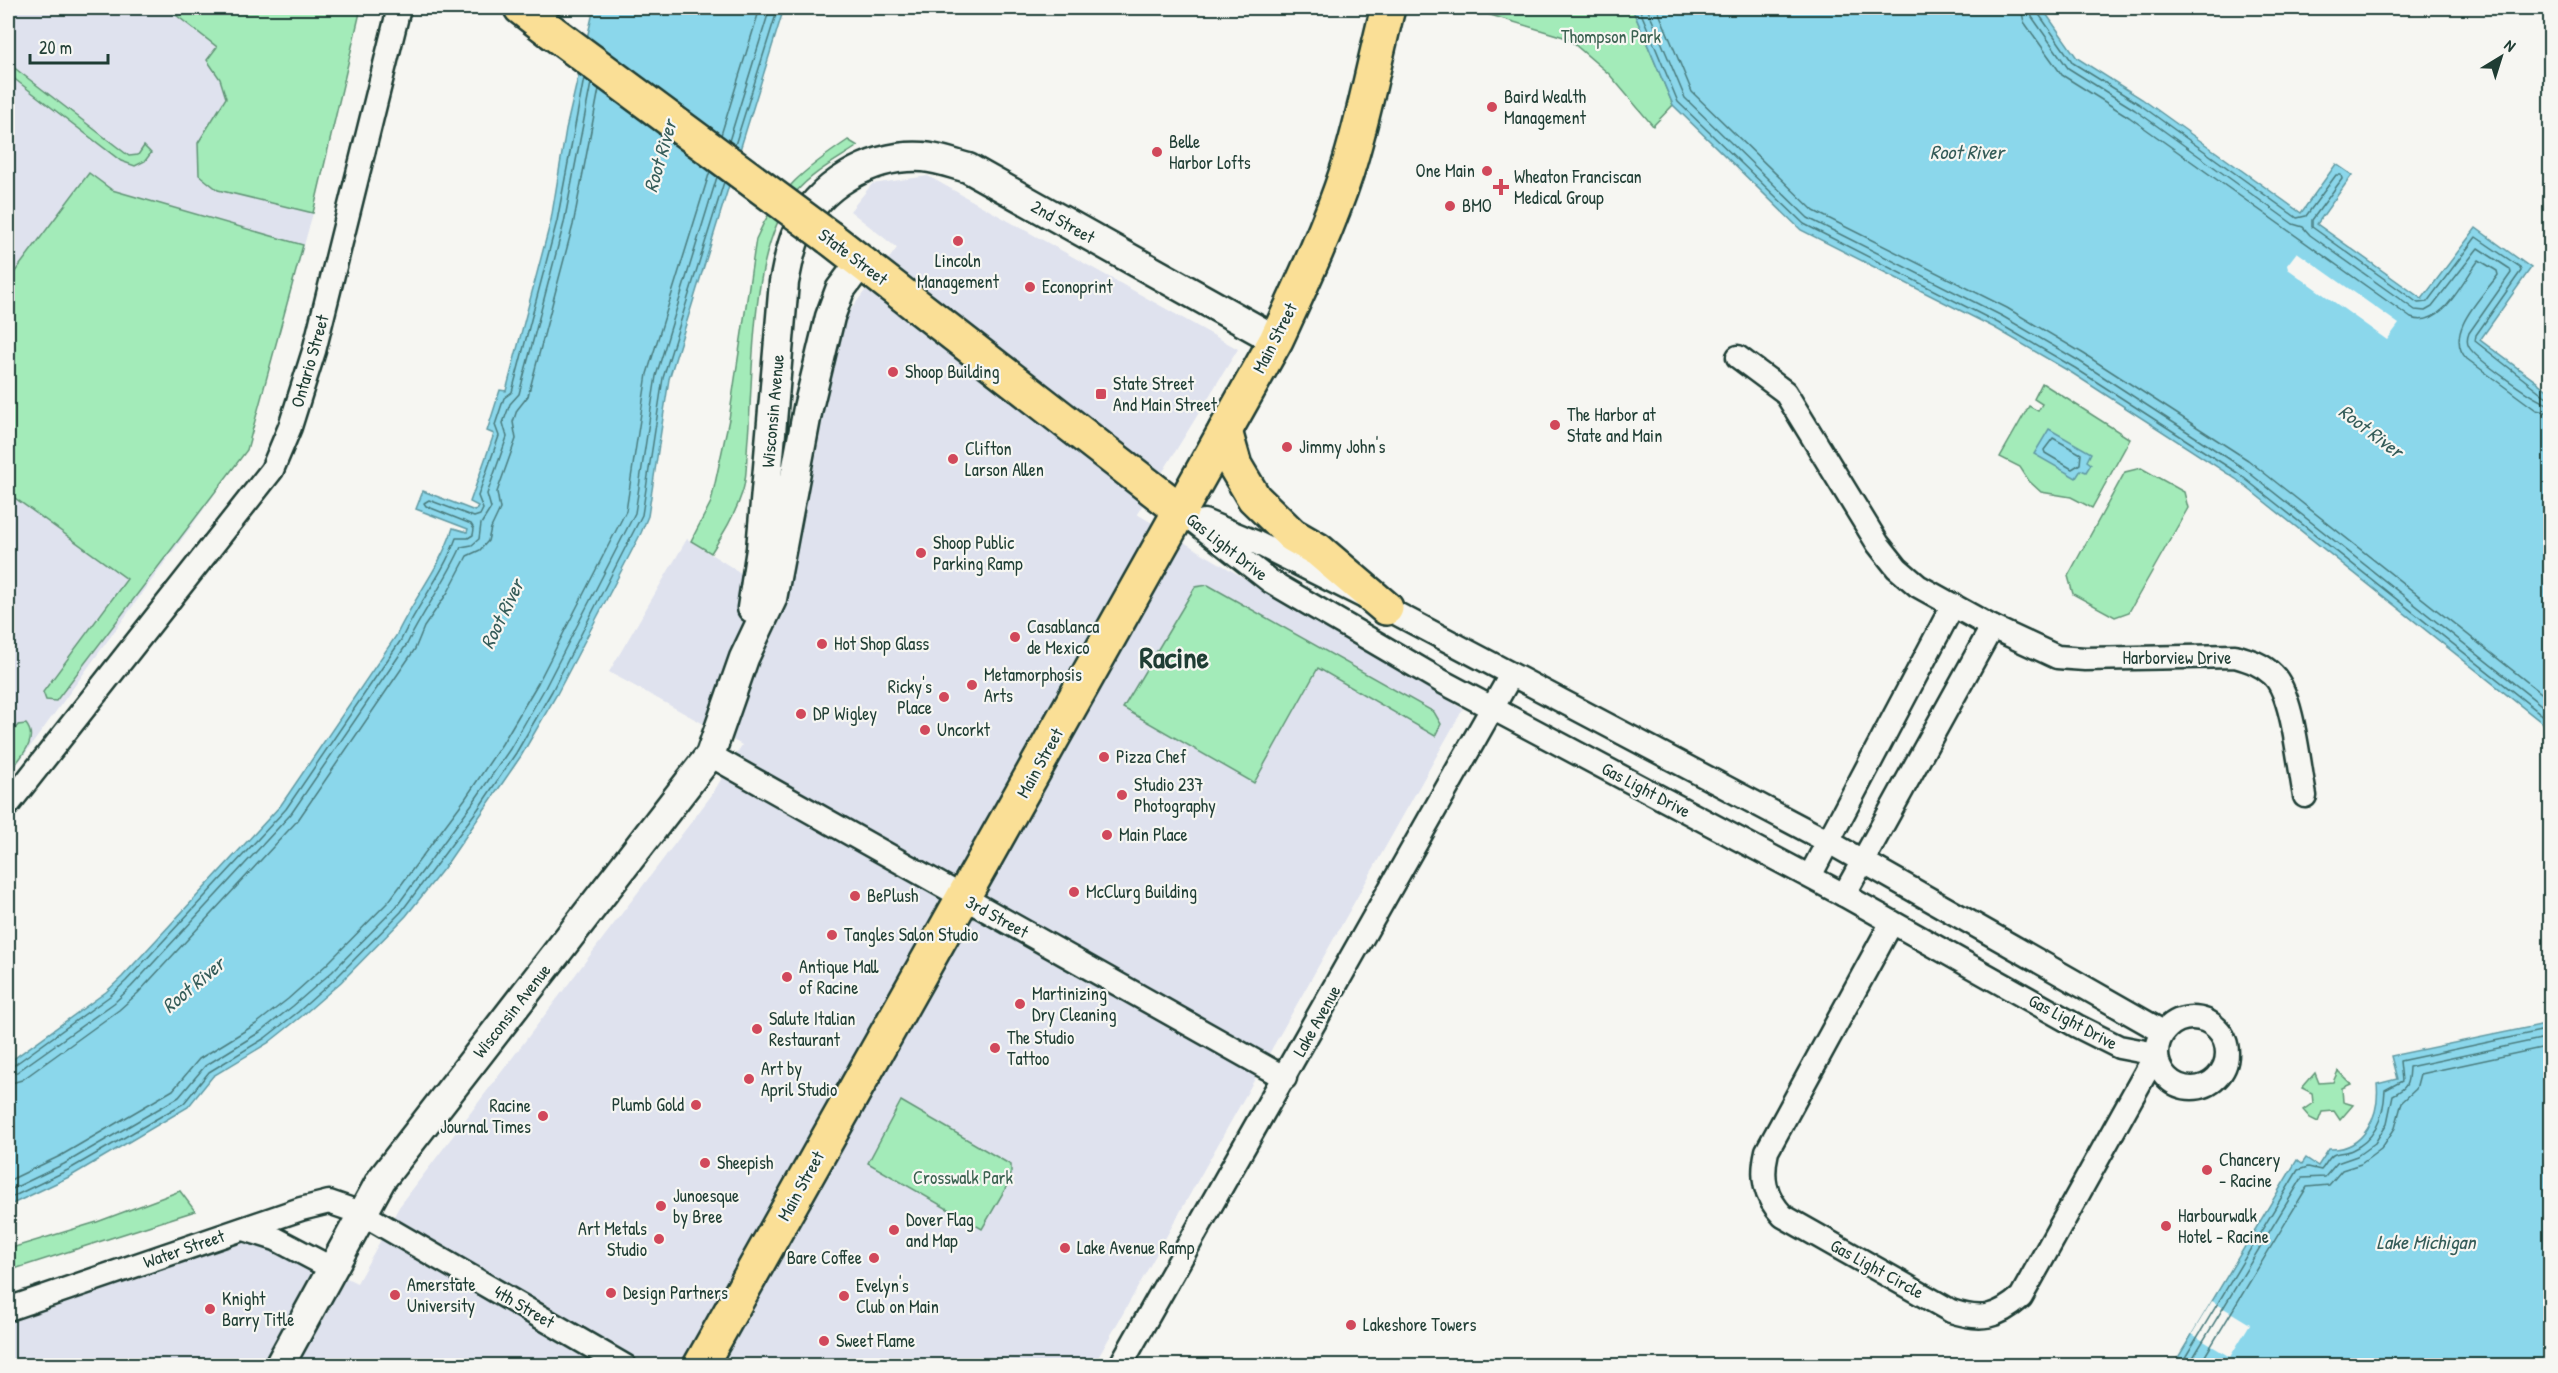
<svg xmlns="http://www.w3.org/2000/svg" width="2558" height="1373" font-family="'Patrick Hand',sans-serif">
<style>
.built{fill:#dfe2ee}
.green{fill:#a3ebb9;stroke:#619476;stroke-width:1.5}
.water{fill:#8bd7eb;stroke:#6099a2;stroke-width:1.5}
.pier{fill:#f6f6f2}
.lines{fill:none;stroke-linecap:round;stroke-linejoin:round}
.shore{stroke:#4a7b7d;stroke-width:1.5}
.minor-casing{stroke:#1f3d34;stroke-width:27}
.tertiary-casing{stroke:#1f3d34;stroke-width:33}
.primary-casing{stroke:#1f3d34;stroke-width:38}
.minor{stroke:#f6f6f2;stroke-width:22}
.tertiary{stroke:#f6f6f2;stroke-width:28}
.primary{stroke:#fadf96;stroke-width:33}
.primary-bridge-casing{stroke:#1f3d34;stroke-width:38;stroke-linecap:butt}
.primary-bridge{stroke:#fadf96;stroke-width:33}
.poi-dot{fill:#d1495b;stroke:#f6f6f2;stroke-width:2}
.labels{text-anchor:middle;stroke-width:4.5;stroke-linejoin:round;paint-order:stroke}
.park-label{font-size:18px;fill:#39604f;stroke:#f6f6f2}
.poi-label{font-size:18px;fill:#1f3d34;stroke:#f6f6f2;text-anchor:start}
.street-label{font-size:18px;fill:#1f3d34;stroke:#f6f6f2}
.water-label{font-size:20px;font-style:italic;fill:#355c59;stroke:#f6f6f2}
.town-label{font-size:30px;font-weight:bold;fill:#1f3d34;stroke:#f6f6f2}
</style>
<rect width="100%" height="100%" fill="#f6f6f2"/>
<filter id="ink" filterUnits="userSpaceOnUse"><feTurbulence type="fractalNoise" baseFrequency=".0167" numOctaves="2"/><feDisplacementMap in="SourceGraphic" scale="12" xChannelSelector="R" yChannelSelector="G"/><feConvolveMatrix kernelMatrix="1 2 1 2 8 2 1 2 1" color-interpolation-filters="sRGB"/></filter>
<g filter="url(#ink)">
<g class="built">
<path d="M 8,8 L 361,8 L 313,213 L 247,450 L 8,777 Z"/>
<path d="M 928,176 L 1238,349 L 1137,514 L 1463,709 L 1094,1365 L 8,1366 L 8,1322 L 252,1239 L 268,1240 L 357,1283 L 399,1207 L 711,796 L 742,745 L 609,672 L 687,539 L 747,577 L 840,324 L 897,248 L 850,211 L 872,184 Z"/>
</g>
<g class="green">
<path d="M 167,8 L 361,8 L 313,213 L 218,190 L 199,175 L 198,143 L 226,98 L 220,79 L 207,60 L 217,47 Z"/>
<path d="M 1467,8 L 1632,8 L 1673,105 L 1653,126 L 1609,74 L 1567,38 Z"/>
<path d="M 8,63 L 129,156 L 138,155 L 144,146 L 151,153 L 145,161 L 135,166 L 121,161 L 8,74 Z"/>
<path d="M 848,140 L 858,146 C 837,160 813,172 796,192 C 749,248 754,367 748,438 C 746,456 748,477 742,493 C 735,515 723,534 711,553 L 691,541 L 711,502 L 729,419 L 756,239 C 777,190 805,169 848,140 Z"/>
<path d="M 89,173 L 112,190 L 303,245 L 247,450 L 56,701 L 46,700 L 43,692 L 127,579 L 8,493 L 8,281 Z"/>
<path d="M 2042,383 L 2130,439 L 2092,508 L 2071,497 L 2041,492 L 2029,481 L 2020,467 L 2000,457 L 2029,406 L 2038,411 L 2042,404 L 2034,399 Z"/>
<path d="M 2141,468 L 2184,492 L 2188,508 L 2129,612 L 2115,617 L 2073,594 L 2068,576 L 2125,472 Z"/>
<path d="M 1208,585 L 1434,712 L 1441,724 L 1435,736 L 1318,668 L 1254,783 L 1123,708 L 1195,587 Z"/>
<path d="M 26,724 C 40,741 18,759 8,774 L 8,739 L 18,725 Z"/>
<path d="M 2338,1071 L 2351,1084 L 2342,1088 L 2343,1102 L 2353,1105 L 2340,1120 L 2334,1111 L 2322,1112 L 2318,1122 L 2310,1118 L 2303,1110 L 2313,1103 L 2312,1093 L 2302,1088 L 2315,1073 L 2319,1083 L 2333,1082 Z"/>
<path d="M 901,1101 L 1011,1165 L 1011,1179 L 982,1229 L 868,1163 Z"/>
<path d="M 180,1191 L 195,1211 L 8,1271 L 8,1249 L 97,1222 Z"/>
</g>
<g class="water">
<path d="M 594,8 L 784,8 L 669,379 L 648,516 L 641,533 L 557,694 L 521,756 L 444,868 L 406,916 L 341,982 L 302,1016 L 268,1043 L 213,1076 L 188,1107 L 71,1176 L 8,1206 L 8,1063 L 106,992 L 122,977 L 281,805 L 396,636 C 413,599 440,568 453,528 L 467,532 L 468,529 L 416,509 L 423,491 L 475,511 L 478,506 L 470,502 L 494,434 L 487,431 L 500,390 L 506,391 L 551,220 L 566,129 Z"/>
<path d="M 1632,8 L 2042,8 L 2077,58 L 2142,99 L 2301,213 L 2336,164 L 2352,175 L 2317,224 L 2422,299 L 2476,228 L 2531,268 L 2480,340 L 2550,392 L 2550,729 L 2236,479 L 2072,373 L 1995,328 L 1801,230 L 1673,105 Z"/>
<path d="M 2049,429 L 2091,453 L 2087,461 L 2091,464 L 2086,472 L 2081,470 L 2076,478 L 2034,454 Z"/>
<path d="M 2550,1023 L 2550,1365 L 2173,1366 L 2297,1160 L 2302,1164 L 2306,1158 L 2318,1166 L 2329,1149 C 2365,1151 2380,1114 2377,1084 L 2397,1079 L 2391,1056 Z"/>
</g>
<g class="pier">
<path d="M 2297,252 L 2399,324 L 2387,340 L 2288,269 L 2287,265 Z"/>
<path d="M 2212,1301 L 2250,1324 L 2230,1357 L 2192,1334 Z"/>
</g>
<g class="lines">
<g class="shore">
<path d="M 1639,8 L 1678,102 L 1804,224 L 1998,323 L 2075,368 L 2239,474 L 2550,721"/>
<path d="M 1647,8 L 1685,98 L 1808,218 L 2002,316 L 2079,361 L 2243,468 L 2550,712"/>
<path d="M 1657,8 L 1692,92 L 1814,211 L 2007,308 L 2084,354 L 2248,460 L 2550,700"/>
<path d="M 2021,8 L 2024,22 L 2062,75 L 2129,117 L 2411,318 C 2442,330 2463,280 2479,260 L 2497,271 L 2498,275 C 2483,296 2442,334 2467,359 L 2536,410 L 2550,413"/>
<path d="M 2030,8 L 2032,17 L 2068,68 L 2135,110 L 2293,224 L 2303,227 L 2310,235 L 2415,310 L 2425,311 L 2432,307 L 2478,248 L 2510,269 L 2511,273 L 2469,333 C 2467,338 2466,342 2469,347 C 2475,358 2538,404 2550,404"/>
<path d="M 2037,8 L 2038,13 L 2073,63 L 2139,104 L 2297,218 L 2306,216 L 2336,175 L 2341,175 L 2342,179 L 2312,220 L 2312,227 L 2418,303 L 2427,302 L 2476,237 L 2520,267 L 2521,271 L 2476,335 L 2475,341 L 2545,396 L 2550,397"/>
<path d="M 721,135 L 760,8"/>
<path d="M 729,141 L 770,8"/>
<path d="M 735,145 L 778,8"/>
<path d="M 2053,438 L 2081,454 L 2080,464 L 2072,469 L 2045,453 L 2044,450 Z"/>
<path d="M 8,1067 L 13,1066 L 110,996 L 126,981 L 286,809 L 401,640 C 417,605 443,575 456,538 L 468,538 L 473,535 L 474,529 L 471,524 L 426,506 L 424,503 L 429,500 L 474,517 L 480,515 L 483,509 L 478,496 L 499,436 L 495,425 L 504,398 L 512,392 L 557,221 L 584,78"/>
<path d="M 8,1075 L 17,1072 L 114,1003 L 131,987 L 291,814 L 407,644 C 423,611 446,581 461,547 L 472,545 L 479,539 L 481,524 L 491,508 L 487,494 L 507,437 L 503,423 L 510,404 L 519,394 L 564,223 L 591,83"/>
<path d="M 8,1084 L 22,1080 L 119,1010 L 138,993 L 298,820 L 415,649 L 424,627 L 448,592 L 467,556 L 480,550 L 488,541 L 491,528 L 500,509 L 497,492 L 516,439 L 513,422 L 517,410 L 528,396 L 573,225 L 599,89"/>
<path d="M 8,1181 L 60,1156 L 173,1090 L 199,1059 L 256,1024 L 288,999 L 326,965 L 389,901 L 465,799 L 502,744 L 538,683 L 626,511 L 647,374 L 710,171"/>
<path d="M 8,1191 L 64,1164 L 179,1097 L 205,1066 L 260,1032 L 293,1006 L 332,972 L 396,907 L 472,804 L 510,749 L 545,688 L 635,513 L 656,376 L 717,177"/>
<path d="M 8,1199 L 68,1170 L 184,1103 L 209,1072 L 265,1038 L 298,1012 L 337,977 L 401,912 L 478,809 L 516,753 L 552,691 L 642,515 L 663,378 L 724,182"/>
<path d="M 2180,1366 L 2298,1170 L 2308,1167 L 2321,1170 C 2325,1166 2328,1158 2333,1155 C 2338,1152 2346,1153 2352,1150 C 2377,1139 2384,1114 2385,1090 L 2402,1081 L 2400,1061 L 2550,1029"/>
<path d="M 2188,1366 L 2302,1178 L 2325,1177 L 2337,1163 L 2357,1156 L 2375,1143 L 2387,1123 L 2393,1095 C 2409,1087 2408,1083 2409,1067 L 2550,1037"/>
<path d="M 2199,1366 L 2307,1187 L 2329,1185 L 2342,1170 L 2361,1164 L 2381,1149 L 2395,1128 L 2402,1102 L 2416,1089 L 2420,1074 L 2550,1046"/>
</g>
<defs>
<g id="minor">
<path d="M 1738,357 L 1785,392 L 1878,544 L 1897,568 L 1918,586 L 1992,627 L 2057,657 L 2085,659 L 2235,656 C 2249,660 2262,664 2273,675 C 2293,694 2299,766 2305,796"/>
<path d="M 1181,511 L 1270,581 L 1443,682 L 1844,895 L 2077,1026 L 2119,1047 L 2156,1054 L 2021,1297 C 1997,1318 1981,1321 1951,1311 L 1783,1216 C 1764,1196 1761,1177 1767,1151 L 1892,922"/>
<path d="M 1204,521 L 1257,543 L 1386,608 L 1829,842 L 2163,1032"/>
<path d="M 710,755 L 1285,1078"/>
<path d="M 8,805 L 272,470 L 290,427 L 314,351 L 399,8"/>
<path d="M 1810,876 L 1953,605"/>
<path d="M 1844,895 L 1992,627"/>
<circle cx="2192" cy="1053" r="35"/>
<path d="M 244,1229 L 276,1239 L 333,1269"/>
<path d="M 8,1309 L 301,1209 L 329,1202 L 361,1213 L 625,1366"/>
<path d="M 1120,1366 L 1511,675"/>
</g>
<g id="tertiary">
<path d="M 752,608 L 761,549 L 784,282 C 788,265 790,248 797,233 C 817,185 872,154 923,157 C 938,158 953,164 968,168 L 1276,340"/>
<path d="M 279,1366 L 381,1180 L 710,755 L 744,658 L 772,599 L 808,408 L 830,317 L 840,290 L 861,262"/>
</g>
<g id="primary">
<path d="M 521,8 L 552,32"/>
<path d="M 830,238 L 1181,511"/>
<path d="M 1225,431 L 1235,466 L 1254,498 L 1292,535 L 1318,550 L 1386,608"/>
<path d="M 700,1366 L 1276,340 C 1302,284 1328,229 1347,171 C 1364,118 1374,62 1388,8"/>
</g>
</defs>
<use href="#minor" class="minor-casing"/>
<use href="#tertiary" class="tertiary-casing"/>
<use href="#primary" class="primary-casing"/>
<use href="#minor" class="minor"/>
<use href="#tertiary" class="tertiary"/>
<use href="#primary" class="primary"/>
<defs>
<path id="primary-bridge" d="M 552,32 L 830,238"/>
</defs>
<use href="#primary-bridge" class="primary-bridge-casing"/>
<use href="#primary-bridge" class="primary-bridge"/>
</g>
</g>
<g class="poi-dot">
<circle cx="1492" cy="107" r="6"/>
<circle cx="1157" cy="152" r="6"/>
<circle cx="1487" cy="171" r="6"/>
<path d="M1498 178h6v6h6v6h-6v6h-6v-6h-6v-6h6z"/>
<circle cx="1450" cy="206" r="6"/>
<circle cx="958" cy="241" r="6"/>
<circle cx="1030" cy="287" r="6"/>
<circle cx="893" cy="372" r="6"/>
<rect x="1095" y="388" width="12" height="12" rx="3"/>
<circle cx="1555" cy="425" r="6"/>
<circle cx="1287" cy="447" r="6"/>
<circle cx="953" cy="459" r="6"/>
<circle cx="921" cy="553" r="6"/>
<circle cx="1015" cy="637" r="6"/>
<circle cx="822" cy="644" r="6"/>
<circle cx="972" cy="685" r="6"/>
<circle cx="944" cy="697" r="6"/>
<circle cx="801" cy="714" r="6"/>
<circle cx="925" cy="730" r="6"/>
<circle cx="1104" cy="757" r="6"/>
<circle cx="1122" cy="795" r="6"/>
<circle cx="1107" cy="835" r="6"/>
<circle cx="1074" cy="892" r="6"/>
<circle cx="855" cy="896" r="6"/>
<circle cx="832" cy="935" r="6"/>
<circle cx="787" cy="977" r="6"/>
<circle cx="1020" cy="1004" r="6"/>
<circle cx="757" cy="1029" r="6"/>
<circle cx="995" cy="1048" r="6"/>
<circle cx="749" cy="1079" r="6"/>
<circle cx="696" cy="1105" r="6"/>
<circle cx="543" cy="1116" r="6"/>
<circle cx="705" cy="1163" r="6"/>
<circle cx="2207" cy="1170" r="6"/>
<circle cx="661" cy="1206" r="6"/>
<circle cx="2166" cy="1226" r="6"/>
<circle cx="894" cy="1230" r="6"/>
<circle cx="659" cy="1239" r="6"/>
<circle cx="1065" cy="1248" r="6"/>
<circle cx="874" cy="1258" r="6"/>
<circle cx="611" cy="1293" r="6"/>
<circle cx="395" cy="1295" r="6"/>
<circle cx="844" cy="1296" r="6"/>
<circle cx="210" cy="1309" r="6"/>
<circle cx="1351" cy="1325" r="6"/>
<circle cx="824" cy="1341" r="6"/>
</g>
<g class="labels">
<g class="park-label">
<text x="1611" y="43">Thompson Park</text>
<text x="963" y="1184">Crosswalk Park</text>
</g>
<g class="poi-label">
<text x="1504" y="103">Baird Wealth<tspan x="1504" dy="21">Management</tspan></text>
<text x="1169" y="148">Belle<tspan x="1169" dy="21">Harbor Lofts</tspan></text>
<text x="1475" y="177" text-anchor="end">One Main</text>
<text x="1514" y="183">Wheaton Franciscan<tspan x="1514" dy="21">Medical Group</tspan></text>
<text x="1462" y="212">BMO</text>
<text x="958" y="267" text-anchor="middle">Lincoln<tspan x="958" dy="21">Management</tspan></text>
<text x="1042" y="293">Econoprint</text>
<text x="905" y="378">Shoop Building</text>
<text x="1113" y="390">State Street<tspan x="1113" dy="21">And Main Street</tspan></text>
<text x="1567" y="421">The Harbor at<tspan x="1567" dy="21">State and Main</tspan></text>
<text x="1299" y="453">Jimmy John's</text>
<text x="965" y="455">Clifton<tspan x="965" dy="21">Larson Allen</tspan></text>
<text x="933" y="549">Shoop Public<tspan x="933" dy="21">Parking Ramp</tspan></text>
<text x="1027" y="633">Casablanca<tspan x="1027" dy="21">de Mexico</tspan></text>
<text x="834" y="650">Hot Shop Glass</text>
<text x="984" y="681">Metamorphosis<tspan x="984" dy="21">Arts</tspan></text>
<text x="932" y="693" text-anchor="end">Ricky's<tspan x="932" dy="21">Place</tspan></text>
<text x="813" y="720">DP Wigley</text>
<text x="937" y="736">Uncorkt</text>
<text x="1116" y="763">Pizza Chef</text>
<text x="1134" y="791">Studio 237<tspan x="1134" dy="21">Photography</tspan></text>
<text x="1119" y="841">Main Place</text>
<text x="1086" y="898">McClurg Building</text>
<text x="867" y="902">BePlush</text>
<text x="844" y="941">Tangles Salon Studio</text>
<text x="799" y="973">Antique Mall<tspan x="799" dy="21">of Racine</tspan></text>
<text x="1032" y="1000">Martinizing<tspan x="1032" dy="21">Dry Cleaning</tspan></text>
<text x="769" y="1025">Salute Italian<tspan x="769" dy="21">Restaurant</tspan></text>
<text x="1007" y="1044">The Studio<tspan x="1007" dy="21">Tattoo</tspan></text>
<text x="761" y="1075">Art by<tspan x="761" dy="21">April Studio</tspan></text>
<text x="684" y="1111" text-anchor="end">Plumb Gold</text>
<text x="531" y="1112" text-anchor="end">Racine<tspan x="531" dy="21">Journal Times</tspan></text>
<text x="2219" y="1166">Chancery<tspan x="2219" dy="21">- Racine</tspan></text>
<text x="717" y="1169">Sheepish</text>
<text x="673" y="1202">Junoesque<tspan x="673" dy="21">by Bree</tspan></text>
<text x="2178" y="1222">Harbourwalk<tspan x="2178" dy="21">Hotel - Racine</tspan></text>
<text x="906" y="1226">Dover Flag<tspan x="906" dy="21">and Map</tspan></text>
<text x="647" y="1235" text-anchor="end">Art Metals<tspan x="647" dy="21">Studio</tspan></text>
<text x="1077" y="1254">Lake Avenue Ramp</text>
<text x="862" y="1264" text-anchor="end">Bare Coffee</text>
<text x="407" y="1291">Amerstate<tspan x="407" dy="21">University</tspan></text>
<text x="856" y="1292">Evelyn's<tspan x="856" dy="21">Club on Main</tspan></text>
<text x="623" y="1299">Design Partners</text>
<text x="222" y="1305">Knight<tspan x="222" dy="21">Barry Title</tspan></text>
<text x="1363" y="1331">Lakeshore Towers</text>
<text x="836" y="1347">Sweet Flame</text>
</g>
<g class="street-label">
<text transform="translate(1063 222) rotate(29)" y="6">2nd Street</text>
<text transform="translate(853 257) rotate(37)" y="6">State Street</text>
<text transform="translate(1275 338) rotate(-63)" y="6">Main Street</text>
<text transform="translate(310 361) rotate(-74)" y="6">Ontario Street</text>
<text transform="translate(773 411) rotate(-85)" y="6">Wisconsin Avenue</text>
<text transform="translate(1227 547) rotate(38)" y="6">Gas Light Drive</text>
<text x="2177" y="664">Harborview Drive</text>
<text transform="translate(1040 763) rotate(-61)" y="6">Main Street</text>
<text transform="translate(1646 790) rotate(28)" y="6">Gas Light Drive</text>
<text transform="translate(997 917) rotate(29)" y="6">3rd Street</text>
<text transform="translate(512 1011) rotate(-52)" y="6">Wisconsin Avenue</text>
<text transform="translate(1317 1021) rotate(-61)" y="6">Lake Avenue</text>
<text transform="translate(2073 1022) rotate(28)" y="6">Gas Light Drive</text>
<text transform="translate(801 1186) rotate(-61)" y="6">Main Street</text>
<text transform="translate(184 1249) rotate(-19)" y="6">Water Street</text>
<text transform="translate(1877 1269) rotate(29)" y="6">Gas Light Circle</text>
<text transform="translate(524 1307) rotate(30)" y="6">4th Street</text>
</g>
<g class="water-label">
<text x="1967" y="159">Root River</text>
<text transform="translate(660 156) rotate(-74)" y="7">Root River</text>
<text transform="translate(2371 431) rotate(37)" y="7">Root River</text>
<text transform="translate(502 614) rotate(-64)" y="7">Root River</text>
<text transform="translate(193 985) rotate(-40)" y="7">Root River</text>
<text x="2426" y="1249">Lake Michigan</text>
</g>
<g class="town-label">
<text x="1174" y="668">Racine</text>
</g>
</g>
<rect width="2558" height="1373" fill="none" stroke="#f6f6f2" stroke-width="30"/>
<rect x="15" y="15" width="2528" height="1343" fill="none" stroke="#1f3d34" stroke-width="2" filter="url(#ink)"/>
<g transform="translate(2501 57) rotate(38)" stroke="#f6f6f2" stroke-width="4.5" paint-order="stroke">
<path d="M0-4.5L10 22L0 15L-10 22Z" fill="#1f3d34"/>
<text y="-9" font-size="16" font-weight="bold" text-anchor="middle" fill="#1f3d34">N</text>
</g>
<path d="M30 54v9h78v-9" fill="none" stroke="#1f3d34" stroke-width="3"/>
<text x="39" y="54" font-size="18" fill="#1f3d34" stroke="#f6f6f2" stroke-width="4.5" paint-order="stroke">20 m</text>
</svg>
